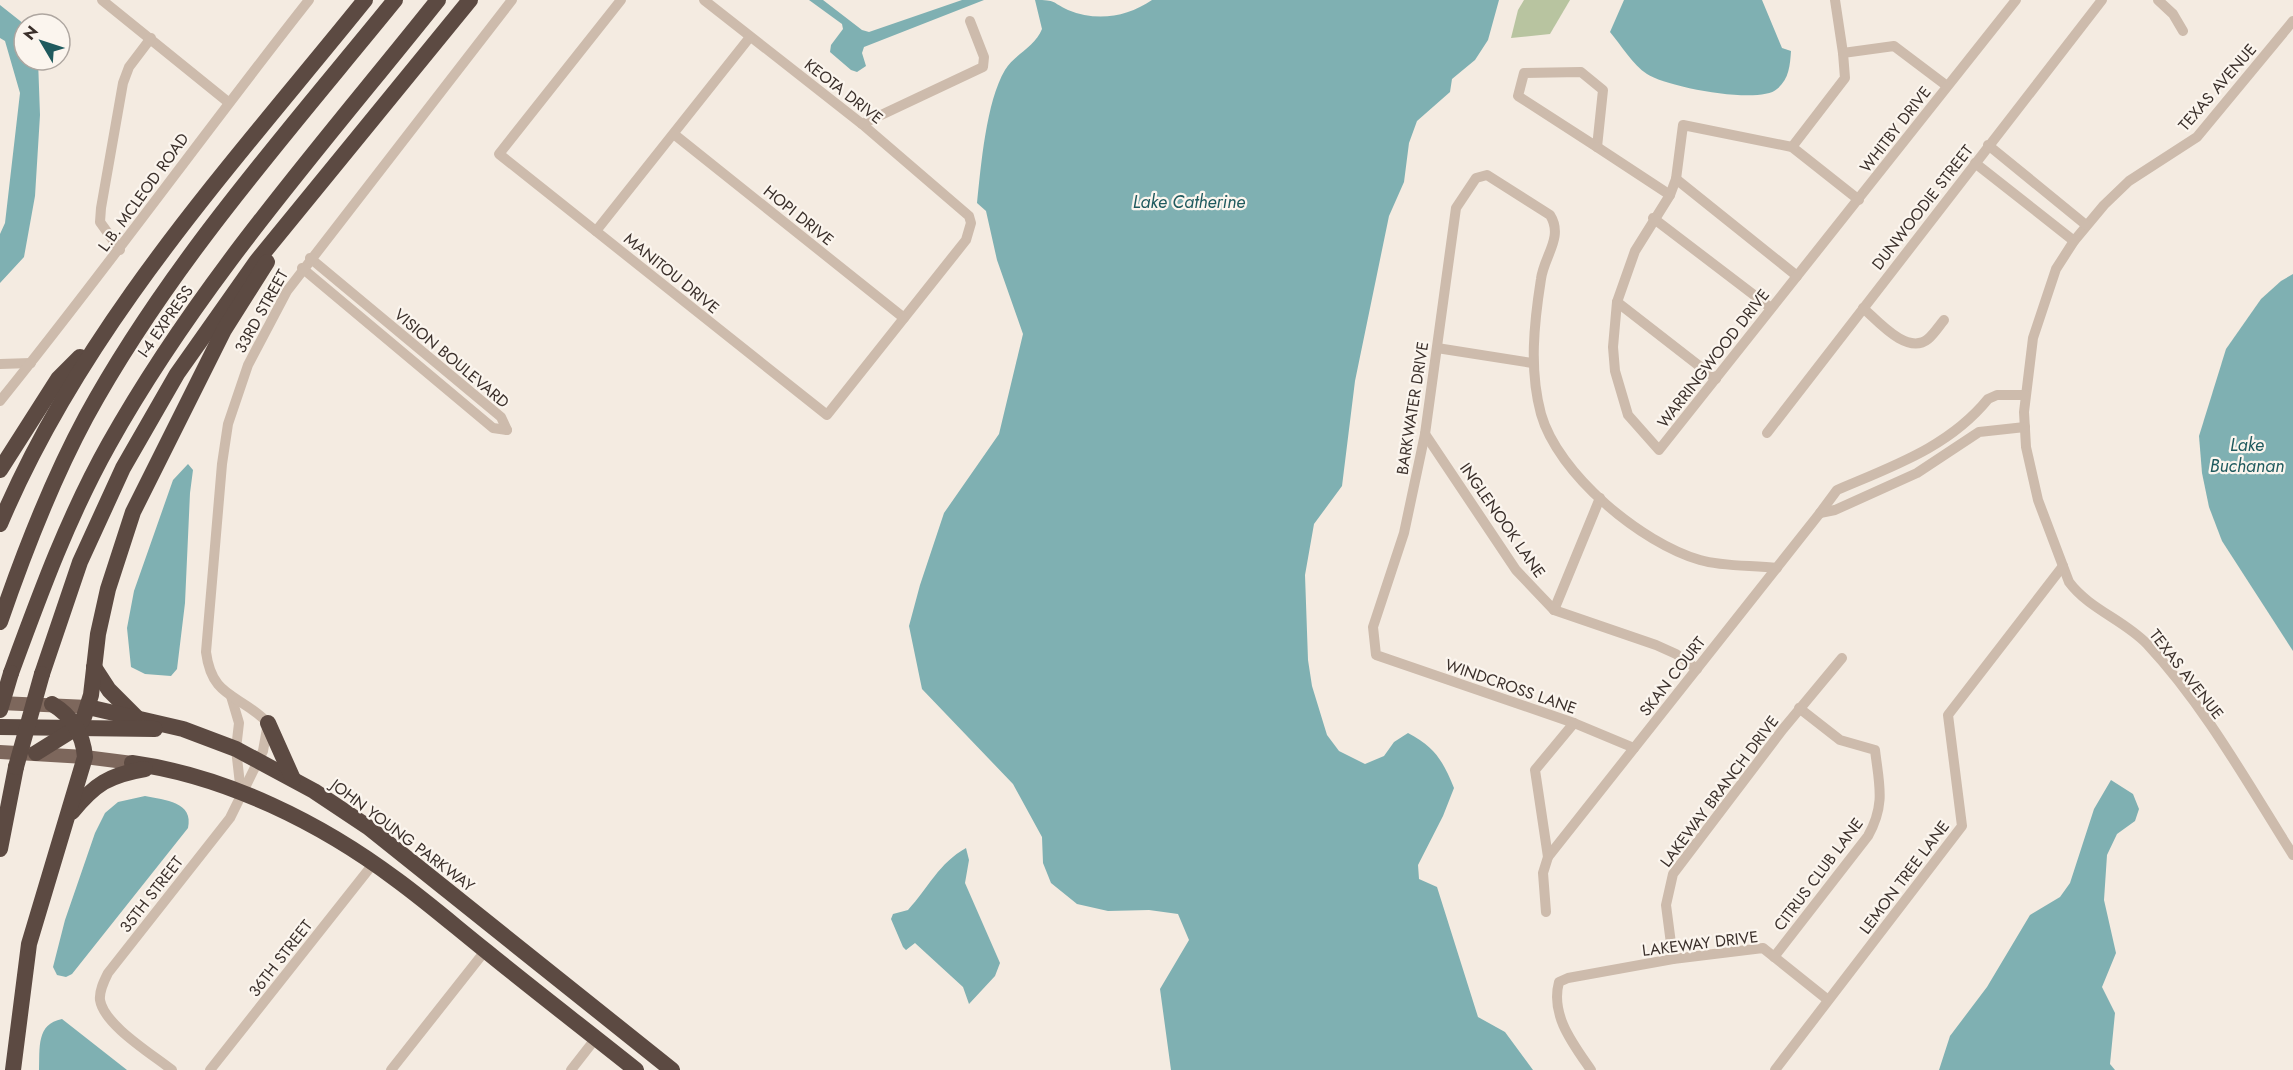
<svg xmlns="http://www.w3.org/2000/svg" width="2293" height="1070" font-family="Jost,sans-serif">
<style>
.green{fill:#b8c4a0}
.water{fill:#7fb0b2}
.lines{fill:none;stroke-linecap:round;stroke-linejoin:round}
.minor{stroke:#cdbbac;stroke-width:10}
.major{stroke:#7d675c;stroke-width:14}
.highway{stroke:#5c4a42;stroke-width:16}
.highway-bridge{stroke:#5c4a42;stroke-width:16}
.labels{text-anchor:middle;stroke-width:4.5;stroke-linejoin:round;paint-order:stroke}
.street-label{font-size:16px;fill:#3b302b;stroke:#fbf5ee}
.water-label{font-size:18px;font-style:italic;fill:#1f5a5e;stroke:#fbf5ee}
</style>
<rect width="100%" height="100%" fill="#f4ebe1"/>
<path class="green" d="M 1524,0 L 1570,0 L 1550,34 L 1511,38 L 1518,10 Z"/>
<g class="water">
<path d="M 809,0 L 823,0 L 862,30 L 869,32 L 962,0 L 984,0 L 864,47 L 862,53 L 866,66 L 857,72 L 851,70 L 830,52 L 831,45 L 843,29 L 842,24 Z"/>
<path d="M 1035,0 C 1057,0 1051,2 1068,10 C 1097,22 1127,17 1152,0 L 1499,0 L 1488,40 L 1475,60 L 1452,79 L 1450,92 L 1417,121 L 1409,143 L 1404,182 L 1389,216 L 1355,381 L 1342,486 L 1314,524 L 1305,575 L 1308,660 L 1312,686 L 1327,735 L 1339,751 L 1365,764 L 1384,756 L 1394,742 L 1408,733 C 1435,747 1443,761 1454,788 L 1443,816 L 1418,865 L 1419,879 L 1437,887 L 1478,1017 L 1505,1032 L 1533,1070 L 1171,1070 L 1160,989 L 1189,940 L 1178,914 L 1149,910 L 1108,911 L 1077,904 L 1051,883 L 1043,863 L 1042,837 L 1013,784 L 922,689 L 909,626 L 920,585 L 944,513 L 999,434 L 1023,334 L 997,260 L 986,211 L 977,203 C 981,166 986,102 1005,70 C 1015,54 1035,47 1042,29 Z"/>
<path d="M 1624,0 L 1762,0 L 1782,48 L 1791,51 C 1790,66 1789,79 1777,89 C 1760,105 1666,87 1647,74 C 1633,65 1621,45 1610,32 Z"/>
<path d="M 0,5 L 24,24 L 24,60 L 38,60 L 40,115 L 35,196 L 24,257 L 0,283 L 0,234 L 5,223 L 20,93 L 5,41 L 0,38 Z"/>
<path d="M 2293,274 L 2293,651 L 2222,541 L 2209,507 L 2202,473 L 2199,436 L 2226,349 L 2261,299 L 2281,281 Z"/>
<path d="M 188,464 L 193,470 L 190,493 L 185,603 L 177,669 L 171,676 L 145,674 L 131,667 L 127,628 L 134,591 L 173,480 Z"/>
<path d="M 2111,780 L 2133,794 L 2139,809 L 2135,821 L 2117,834 L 2107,855 L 2104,900 L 2116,953 L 2102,987 L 2115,1013 L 2110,1064 L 2115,1070 L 1939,1070 L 1950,1036 L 1987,987 L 2030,915 L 2060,897 L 2070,883 L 2094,809 Z"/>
<path d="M 145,796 C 165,800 194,802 188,828 L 72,974 L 66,977 L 57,975 L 53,967 L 65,920 L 95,833 L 105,813 L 118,802 Z"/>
<path d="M 966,848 L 969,860 L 965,883 L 1000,963 L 995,976 L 969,1004 L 963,987 L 915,943 L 906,950 L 903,947 L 891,919 L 893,914 L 908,910 C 928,888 939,863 966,848 Z"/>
<path d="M 62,1019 L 127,1070 L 39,1070 C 40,1048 36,1024 62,1019 Z"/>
</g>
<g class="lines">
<g class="minor">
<path d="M 102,0 L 228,102"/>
<path d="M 621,0 L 499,154 L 827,415 L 966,240 L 971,223 L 969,216 L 862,124 L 704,0"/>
<path d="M 1835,0 L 1843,53"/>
<path d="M 2158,0 L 2173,14 L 2183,31"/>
<path d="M 2293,21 L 2197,137 L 2129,181 L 2104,205 L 2074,241 L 2056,269 L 2033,338 L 2024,412 L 2026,447 L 2038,500 L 2069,582 C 2089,609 2124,620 2147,644 C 2205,706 2248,784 2293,855"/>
<path d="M 1581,72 L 1603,90 L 1597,147 L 1518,96 L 1524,73 Z"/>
<path d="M 862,124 L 983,67 L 984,57 L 970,21"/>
<path d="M 675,135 L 904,318"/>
<path d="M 1988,145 L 2086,225"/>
<path d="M 1597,147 L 1670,195"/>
<path d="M 1792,147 L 1845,78 L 1843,53 L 1894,46 L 1947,86"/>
<path d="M 1975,163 L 2074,241"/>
<path d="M 1676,179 L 1797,276"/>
<path d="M 1859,200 L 1792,147 L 1683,125 L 1676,179 L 1670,195 L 1635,251 L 1617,302 L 1613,347 L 1615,371 L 1628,415 L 1659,450 L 2016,0"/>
<path d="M 1653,218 L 1771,308"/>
<path d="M 596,231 L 750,37"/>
<path d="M 120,250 L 100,222 L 101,208 L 123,83 L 129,67 L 151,38"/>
<path d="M 310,258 L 501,417 L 507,430"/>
<path d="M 302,268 L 493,428 L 507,430"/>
<path d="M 1617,302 L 1716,379"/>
<path d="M 1863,308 C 1877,320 1907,356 1928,339 C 1934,334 1939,326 1944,320"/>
<path d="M 1437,348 L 1532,363"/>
<path d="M 0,364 L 31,363"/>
<path d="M 0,401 C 106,270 204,133 309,0"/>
<path d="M 1767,433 L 2102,0"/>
<path d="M 1425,434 L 1516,570 L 1554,610 L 1656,645 L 1676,654 L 1697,669"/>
<path d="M 1820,513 L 1835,510 L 1917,473 L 1979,432 L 2025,427"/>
<path d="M 1554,610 L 1600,498"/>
<path d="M 231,696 L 239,723 L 236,749 L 241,793"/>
<path d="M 1634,748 L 1574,723 L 1376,655 L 1373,627 L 1404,533 L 1425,434 L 1456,208 L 1476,178 L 1487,175 L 1550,215 C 1564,237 1544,256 1541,279 C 1534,323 1529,370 1541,414 C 1558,474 1641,543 1700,560 C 1724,567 1753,565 1777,568"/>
<path d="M 1548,857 L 1535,770 L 1574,723"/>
<path d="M 1546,912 L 1543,873 L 1548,857 L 1820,513 L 1837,490 C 1893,466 1949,447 1988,399 L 1997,395 L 2025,395"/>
<path d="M 1774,957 L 1868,836 C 1886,804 1879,784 1875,750 L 1840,740 L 1799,708"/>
<path d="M 1673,959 L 1666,905 L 1673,874 L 1783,729 L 1842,658"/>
<path d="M 172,1070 C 152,1054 104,1025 100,1000 C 99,991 104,981 108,973 L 230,818 L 263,751 L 268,723 C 239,693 212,699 206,652 L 222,464 L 228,424 L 248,365 L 287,291 L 512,0"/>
<path d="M 210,1070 L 373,864"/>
<path d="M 391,1070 L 485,951"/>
<path d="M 571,1070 L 596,1038"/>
<path d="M 1591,1070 C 1573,1044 1550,1015 1559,982 L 1568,978 L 1673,959 L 1763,948 L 1828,1000"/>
<path d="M 1775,1070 L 1962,826 L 1948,715 L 2063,566"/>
</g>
<g class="major">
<path d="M 0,703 L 88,707"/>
<path d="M 0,752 L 85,757 L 132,763"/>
</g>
<g class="highway">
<path d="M 0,470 L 58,379 L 80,357"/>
<path d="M 0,524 C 83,326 232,165 365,0"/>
<path d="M 0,622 C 24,552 51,482 86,417 C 169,265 287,133 395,0"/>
<path d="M 94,667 L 109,690 L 136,717"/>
<path d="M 11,673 C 40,594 68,517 109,444 C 199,283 324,143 438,0"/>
<path d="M 42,674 L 80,562 L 123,468 L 177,374 L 256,262 L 470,0"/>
<path d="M 88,707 L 183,729 L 236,749 L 314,791 L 368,827 L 672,1070"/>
<path d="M 268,723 L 293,779"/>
<path d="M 0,727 L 155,729"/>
<path d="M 36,753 L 76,728 L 84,717 L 91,695 L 98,634 L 108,589 L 133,512 L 224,330 L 267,262"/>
<path d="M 132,763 C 226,776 321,823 397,880 C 427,902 456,927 486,951 C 535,991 586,1030 636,1070"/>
<path d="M 72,812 C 95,784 109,775 145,769"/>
<path d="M 0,849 L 16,767"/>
<path d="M 13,1070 L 29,944 L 85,757 C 83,734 72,716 52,704"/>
</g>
<g class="highway-bridge">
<path d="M 0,710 L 11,673"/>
<path d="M 16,767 L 42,674"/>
</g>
</g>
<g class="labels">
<g class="street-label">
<text transform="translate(2217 87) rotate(-49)" y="6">TEXAS AVENUE</text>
<text transform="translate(844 91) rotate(38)" y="6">KEOTA DRIVE</text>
<text transform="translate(1895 129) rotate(-52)" y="6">WHITBY DRIVE</text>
<text transform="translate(143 192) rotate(-54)" y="6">L.B. MCLEOD ROAD</text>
<text transform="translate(1922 207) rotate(-52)" y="6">DUNWOODIE STREET</text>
<text transform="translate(799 215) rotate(39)" y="6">HOPI DRIVE</text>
<text transform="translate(672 273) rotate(39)" y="6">MANITOU DRIVE</text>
<text transform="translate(261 311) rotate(-61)" y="6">33RD STREET</text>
<text transform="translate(165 321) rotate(-55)" y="6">I-4 EXPRESS</text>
<text transform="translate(452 358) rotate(40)" y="6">VISION BOULEVARD</text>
<text transform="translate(1713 358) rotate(-52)" y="6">WARRINGWOOD DRIVE</text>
<text transform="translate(1412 408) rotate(-81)" y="6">BARKWATER DRIVE</text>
<text transform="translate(1503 520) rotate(55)" y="6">INGLENOOK LANE</text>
<text transform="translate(2187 674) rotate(52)" y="6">TEXAS AVENUE</text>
<text transform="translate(1672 676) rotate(-52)" y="6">SKAN COURT</text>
<text transform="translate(1511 686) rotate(19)" y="6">WINDCROSS LANE</text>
<text transform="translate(1719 791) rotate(-53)" y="6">LAKEWAY BRANCH DRIVE</text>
<text transform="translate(403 835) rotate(37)" y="6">JOHN YOUNG PARKWAY</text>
<text transform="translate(1818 874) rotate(-53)" y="6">CITRUS CLUB LANE</text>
<text transform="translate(1904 877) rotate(-53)" y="6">LEMON TREE LANE</text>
<text transform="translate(151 894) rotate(-52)" y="6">35TH STREET</text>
<text transform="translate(1700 943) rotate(-7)" y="6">LAKEWAY DRIVE</text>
<text transform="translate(280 958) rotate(-52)" y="6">36TH STREET</text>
</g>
<g class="water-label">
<text x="1189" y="208">Lake Catherine</text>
<text x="2247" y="451">Lake<tspan x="2247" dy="21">Buchanan</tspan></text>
</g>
</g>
<g transform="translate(42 42) rotate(309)"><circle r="28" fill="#fbf5ee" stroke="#aea6a0" stroke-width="1.5"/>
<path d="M0-4.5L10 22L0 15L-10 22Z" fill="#1f5a5e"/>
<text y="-9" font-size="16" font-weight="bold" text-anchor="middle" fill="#3b302b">N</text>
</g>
</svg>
